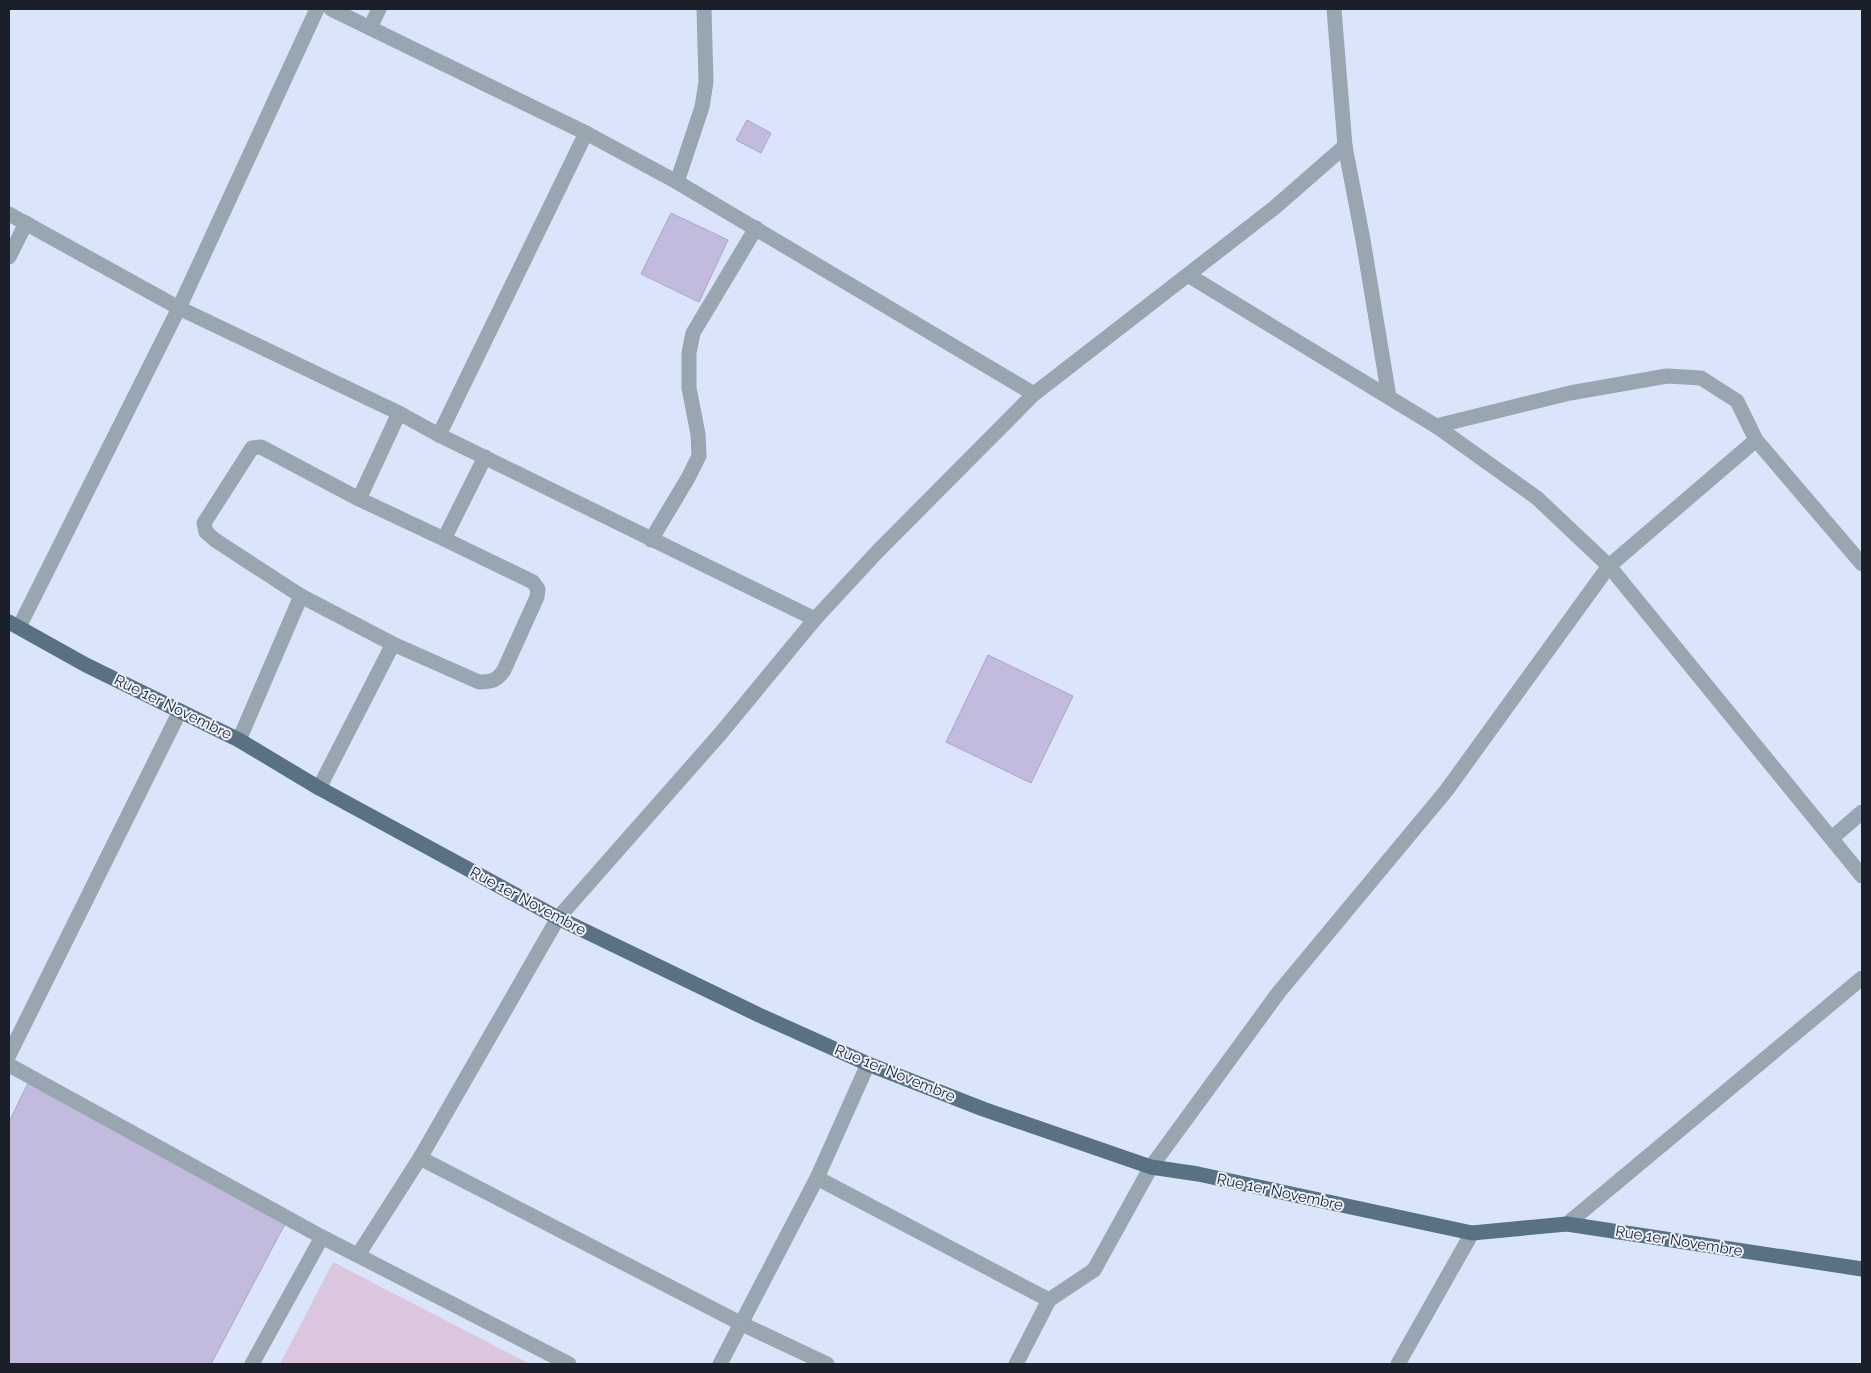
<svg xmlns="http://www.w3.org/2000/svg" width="1871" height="1373" font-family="Raleway,sans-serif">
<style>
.green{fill:#dbc6dd}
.building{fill:#c2bbdd;stroke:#aaa5c2}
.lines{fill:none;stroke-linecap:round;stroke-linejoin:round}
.minor{stroke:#98a6b0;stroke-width:15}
.major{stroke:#587283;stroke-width:15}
.labels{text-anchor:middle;stroke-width:4;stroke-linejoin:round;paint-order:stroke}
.street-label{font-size:15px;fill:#1b1f2a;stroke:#ecf2fe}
</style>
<rect width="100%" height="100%" fill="#dae5fc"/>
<path class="green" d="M 333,1262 L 530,1364 L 280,1364 Z"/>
<g class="building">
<path d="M 747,120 L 771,133 L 761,153 L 736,140 Z"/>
<path d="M 671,213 L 728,240 L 699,302 L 641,274 Z"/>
<path d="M 988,655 L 1073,696 L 1031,783 L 946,742 Z"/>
<path d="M 28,1083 L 286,1222 L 211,1364 L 9,1364 L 9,1122 Z"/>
</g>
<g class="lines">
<g class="minor">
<path d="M 331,9 L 586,133 L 677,182"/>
<path d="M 704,9 L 706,82 L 702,107 L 677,182 L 1034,394"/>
<path d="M 370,28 L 379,9"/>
<path d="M 1345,146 L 1363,240 L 1389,397"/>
<path d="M 9,214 L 179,308 L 399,413 L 439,435 L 815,619"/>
<path d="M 9,257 L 26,223"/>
<path d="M 1188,275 L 1436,426 L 1537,498 L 1609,566 L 1862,876"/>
<path d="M 399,413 L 359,499 L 261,447 L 252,448 L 204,523 L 206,532 L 215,540 L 301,596 L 393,644 L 479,682 C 491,682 497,681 504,670 L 537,597 L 538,589 L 533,582 L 444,539 L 485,457"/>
<path d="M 1436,426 L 1570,393 L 1667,376 L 1701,378 L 1737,401 L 1756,440"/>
<path d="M 439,435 L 586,133"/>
<path d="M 359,499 L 444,539"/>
<path d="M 651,540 L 688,478 L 699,456 L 698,434 L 689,388 L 689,353 L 693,333 L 756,228"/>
<path d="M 19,627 L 179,308 L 317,9"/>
<path d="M 239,740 L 301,596"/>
<path d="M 319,788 L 393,644"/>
<path d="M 1832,838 L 1862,812"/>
<path d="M 9,1055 L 180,711"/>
<path d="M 9,1065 L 322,1237"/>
<path d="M 420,1158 L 742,1324 L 827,1364"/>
<path d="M 817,1178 L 1049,1300 L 1016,1364"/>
<path d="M 1567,1224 L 1862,978"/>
<path d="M 358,1255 L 420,1158 L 558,918 L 721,733 L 815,619 L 878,551 L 1034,394 L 1274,208 L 1345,146 L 1334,9"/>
<path d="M 1049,1300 L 1094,1270 L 1151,1167 L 1279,992 L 1446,791 L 1609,566 L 1756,440 L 1862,564"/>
<path d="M 252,1364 L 322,1237 L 569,1364"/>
<path d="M 720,1364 L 817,1178 L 868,1064"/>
<path d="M 1398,1364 L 1472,1233"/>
</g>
<path class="major" d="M 9,622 L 86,665 L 239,740 L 319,788 L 558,918 L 759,1015 L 868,1064 L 983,1109 L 1151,1167 L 1198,1174 L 1472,1233 L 1567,1224 L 1862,1269"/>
</g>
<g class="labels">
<g class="street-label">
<text transform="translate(173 707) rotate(26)" y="5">Rue 1er Novembre</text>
<text transform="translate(528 901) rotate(28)" y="5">Rue 1er Novembre</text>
<text transform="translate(895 1073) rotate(22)" y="5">Rue 1er Novembre</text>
<text transform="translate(1280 1192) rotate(12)" y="5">Rue 1er Novembre</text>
<text transform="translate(1679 1241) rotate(9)" y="5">Rue 1er Novembre</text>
</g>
</g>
<rect width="1871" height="1373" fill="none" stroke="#1b1f2a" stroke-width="20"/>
</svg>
